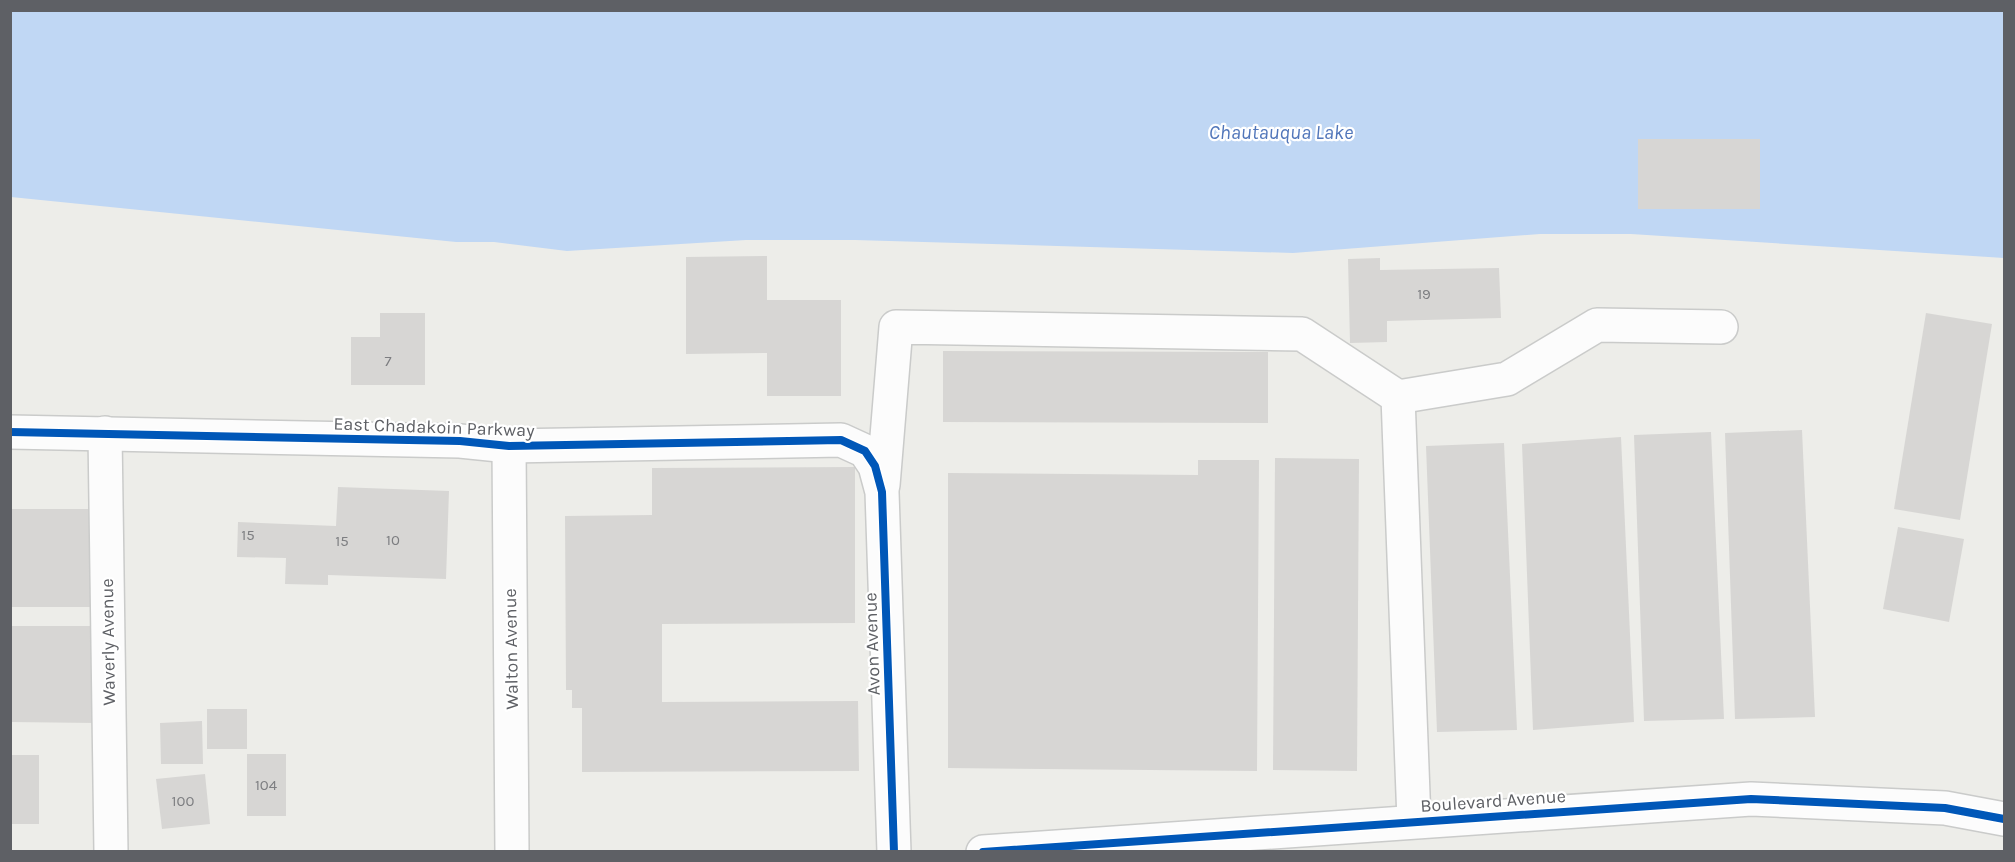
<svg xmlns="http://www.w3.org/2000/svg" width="2015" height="862" font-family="Karla,sans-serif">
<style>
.water{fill:#c0d7f4}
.building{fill:#d7d6d4}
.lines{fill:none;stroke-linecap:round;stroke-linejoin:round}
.minor-casing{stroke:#cacbca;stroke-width:36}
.minor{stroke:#fcfcfc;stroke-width:33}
.cycleway-casing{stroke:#fff;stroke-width:11}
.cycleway{stroke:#0057b8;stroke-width:8}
.labels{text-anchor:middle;stroke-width:4.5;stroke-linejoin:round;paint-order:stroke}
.number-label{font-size:15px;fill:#7d7e81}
.street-label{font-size:18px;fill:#5e6065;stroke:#fff}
.water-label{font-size:20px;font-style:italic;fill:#5176ba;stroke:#fff}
</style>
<rect width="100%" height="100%" fill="#edede9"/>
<path class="water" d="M 10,11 L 2004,11 L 2004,258 L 1631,234 L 1540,234 L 1293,253 L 855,240 L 746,240 L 567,251 L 494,242 L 456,242 L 11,197 Z"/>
<g class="building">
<rect x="1638" y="139" width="122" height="70"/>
<path d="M 767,256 L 767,300 L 841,300 L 841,396 L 767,396 L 767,353 L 686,354 L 686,257 Z"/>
<path d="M 1380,258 L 1380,270 L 1499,268 L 1501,318 L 1387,321 L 1387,342 L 1350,343 L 1348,259 Z"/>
<path d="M 380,313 L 425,313 L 425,385 L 351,385 L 351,337 L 380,337 Z"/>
<path d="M 1926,313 L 1992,324 L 1960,520 L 1894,509 Z"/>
<path d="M 943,351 L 1268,352 L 1268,423 L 943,422 Z"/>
<path d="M 1802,430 L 1815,717 L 1735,719 L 1725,433 Z"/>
<path d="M 1711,432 L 1724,719 L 1644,721 L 1634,435 Z"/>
<path d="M 1621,437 L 1634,722 L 1533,730 L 1522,444 Z"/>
<path d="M 1504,443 L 1517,730 L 1437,732 L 1426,446 Z"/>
<path d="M 1275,458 L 1359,459 L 1357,771 L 1273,770 Z"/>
<path d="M 1198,460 L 1259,460 L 1257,771 L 948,768 L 948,473 L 1198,475 Z"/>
<path d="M 855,467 L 855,623 L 662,624 L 662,702 L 858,701 L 859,771 L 582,772 L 582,708 L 572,708 L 572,690 L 566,690 L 565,516 L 652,515 L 652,468 Z"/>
<path d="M 338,487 L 449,491 L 446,579 L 328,575 L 328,585 L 285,584 L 286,558 L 237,557 L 238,522 L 336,526 Z"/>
<path d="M 10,509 L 99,509 L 98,607 L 10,607 Z"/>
<path d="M 1898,527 L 1964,539 L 1949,622 L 1883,609 Z"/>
<path d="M 10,626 L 97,626 L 96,723 L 10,722 Z"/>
<rect x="207" y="709" width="40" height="40"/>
<path d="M 202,721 L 203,764 L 161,764 L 160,723 Z"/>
<rect x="247" y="754" width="39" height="62"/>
<rect x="10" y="755" width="29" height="69"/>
<path d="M 205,774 L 210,824 L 162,829 L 156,779 Z"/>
</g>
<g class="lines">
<defs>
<g id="minor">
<path d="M 1398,397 L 1507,379 L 1597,325 L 1721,327"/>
<path d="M 10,432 L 460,441 L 509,446 L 841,440 L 865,451 L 875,466 L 882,492 L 894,852"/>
<path d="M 105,433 L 111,852"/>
<path d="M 509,446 L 512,852"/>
<path d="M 883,485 L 896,327 L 1302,334 L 1398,397 L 1414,821"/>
<path d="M 983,852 L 1751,799 L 1945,808 L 2004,819"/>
</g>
</defs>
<use href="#minor" class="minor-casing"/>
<use href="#minor" class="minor"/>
<defs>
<g id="cycleway">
<path d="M 10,432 L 460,441 L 509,446 L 841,440 L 865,451 L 875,466 L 882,492 L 894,852"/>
<path d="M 983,852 L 1751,799 L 1945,808 L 2004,819"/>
</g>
</defs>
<use href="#cycleway" class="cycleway-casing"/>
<use href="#cycleway" class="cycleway"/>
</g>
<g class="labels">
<g class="number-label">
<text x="1424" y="299">19</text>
<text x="388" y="366">7</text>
<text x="248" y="540">15</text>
<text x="393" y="545">10</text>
<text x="342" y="546">15</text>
<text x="266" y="790">104</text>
<text x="183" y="806">100</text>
</g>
<g class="street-label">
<text transform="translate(434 427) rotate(2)" y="6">East Chadakoin Parkway</text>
<text transform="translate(108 642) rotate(-91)" y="6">Waverly Avenue</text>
<text transform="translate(872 644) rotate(-92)" y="6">Avon Avenue</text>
<text transform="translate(511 649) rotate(-91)" y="6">Walton Avenue</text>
<text transform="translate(1493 801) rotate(-4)" y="6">Boulevard Avenue</text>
</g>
<g class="water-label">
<text x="1281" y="139">Chautauqua Lake</text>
</g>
</g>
<rect width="2015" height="862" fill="none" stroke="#5e6065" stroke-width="24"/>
</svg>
